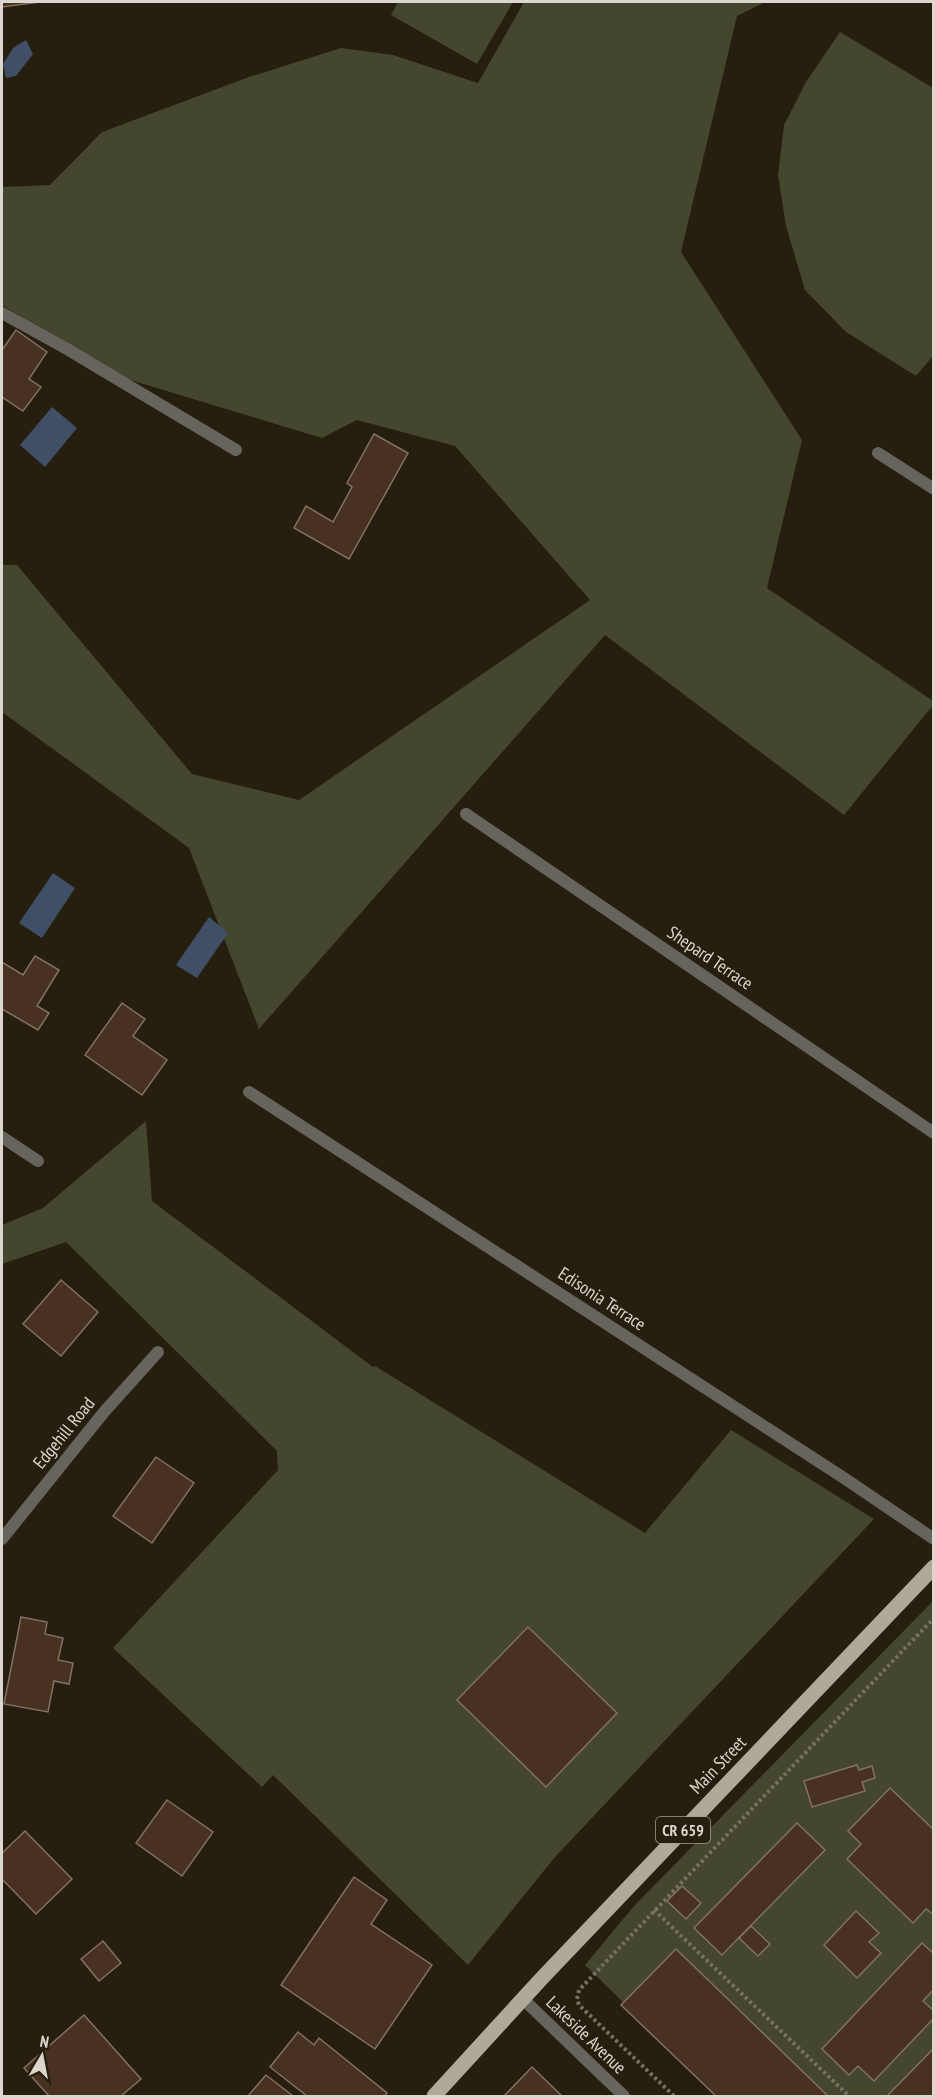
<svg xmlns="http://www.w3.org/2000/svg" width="935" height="2098" font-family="'PT Sans Narrow',sans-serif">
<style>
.green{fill:#44462e}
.water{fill:#3f4f66}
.building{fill:#483120;stroke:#827165;stroke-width:1.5}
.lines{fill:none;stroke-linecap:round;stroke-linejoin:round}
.path{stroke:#777064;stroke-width:4;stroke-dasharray:3 3;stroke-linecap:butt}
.minor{stroke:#66645c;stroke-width:12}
.primary{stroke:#aea999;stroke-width:15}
.labels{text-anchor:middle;stroke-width:5;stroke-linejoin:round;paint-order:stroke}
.shield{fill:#261e0f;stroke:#a5a095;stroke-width:1.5}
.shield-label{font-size:16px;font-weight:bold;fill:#dcd7ce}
.street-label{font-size:18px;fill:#dcd7ce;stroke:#261e0f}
</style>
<rect width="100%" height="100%" fill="#261e0f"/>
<g class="green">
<path d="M 398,2 L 513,2 L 477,64 L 391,15 Z"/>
<path d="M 524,2 L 765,2 L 737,16 L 681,252 L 802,440 L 767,588 L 933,701 L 933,705 L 844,815 L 605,635 L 259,1029 L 189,848 L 2,712 L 2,565 L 17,565 L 192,774 L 299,800 L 590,600 L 455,446 L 357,420 L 322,438 L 117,376 L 2,305 L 2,187 L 50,185 L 102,132 L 249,77 L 341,48 L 393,55 L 478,83 Z"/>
<path d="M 840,32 L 933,88 L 933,356 L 916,376 L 846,332 L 805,290 L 786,226 L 778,175 L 784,125 L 806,82 Z"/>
<path d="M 146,1121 L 152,1201 L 373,1367 L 375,1366 L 645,1533 L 731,1430 L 874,1519 L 555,1857 L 468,1965 L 273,1775 L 262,1787 L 113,1648 L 278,1470 L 277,1451 L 66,1242 L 2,1264 L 2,1225 L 43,1208 Z"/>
<path d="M 933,1601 L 933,2096 L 719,2096 L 585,1965 L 634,1906 Z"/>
</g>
<g class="water">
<path d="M 26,40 L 33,54 L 16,76 L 6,78 L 3,64 L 13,48 Z"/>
<path d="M 52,407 L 77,428 L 45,467 L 20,445 Z"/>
<path d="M 53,873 L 75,888 L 42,938 L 19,923 Z"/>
<path d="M 209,917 L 228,933 L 197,978 L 176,965 Z"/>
</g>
<g class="building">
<path d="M 2,2 L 40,2 L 2,7 Z"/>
<path d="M 16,330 L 47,352 L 29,379 L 41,387 L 23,411 L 2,397 L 2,350 Z"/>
<path d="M 374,434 L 408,453 L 349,559 L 294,528 L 306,506 L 333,522 L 352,487 L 347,483 Z"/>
<path d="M 35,956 L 59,970 L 37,1006 L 49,1013 L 38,1030 L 2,1009 L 2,962 L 23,975 Z"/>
<path d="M 122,1003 L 145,1019 L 133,1036 L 167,1060 L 142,1095 L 85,1055 Z"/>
<path d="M 61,1280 L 98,1312 L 61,1356 L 23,1324 Z"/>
<path d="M 156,1457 L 194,1483 L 152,1543 L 113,1516 Z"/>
<path d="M 21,1617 L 47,1622 L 45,1634 L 63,1638 L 58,1660 L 73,1663 L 69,1684 L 54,1681 L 48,1712 L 4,1704 Z"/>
<path d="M 528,1627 L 617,1713 L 546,1787 L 457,1700 Z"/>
<path d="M 857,1765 L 859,1770 L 872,1766 L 875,1778 L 862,1782 L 865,1791 L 812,1807 L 804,1781 Z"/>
<path d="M 890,1788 L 934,1830 L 934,1915 L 926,1909 L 913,1923 L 847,1859 L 861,1844 L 848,1831 Z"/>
<path d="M 167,1800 L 213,1832 L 182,1876 L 136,1843 Z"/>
<path d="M 797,1823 L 825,1850 L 722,1955 L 694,1928 Z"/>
<path d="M 25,1831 L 72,1879 L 36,1914 L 2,1879 L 2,1853 Z"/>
<path d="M 354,1877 L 387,1900 L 371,1924 L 432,1965 L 375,2049 L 281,1985 Z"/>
<path d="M 682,1886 L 701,1903 L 686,1919 L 667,1901 Z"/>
<path d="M 856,1911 L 879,1933 L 869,1942 L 881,1953 L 857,1978 L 824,1945 Z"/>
<path d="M 751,1926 L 770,1944 L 758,1956 L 739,1938 Z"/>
<path d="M 103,1941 L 121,1963 L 99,1981 L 81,1959 Z"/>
<path d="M 922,1943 L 934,1954 L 934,1989 L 923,2001 L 934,2011 L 934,2018 L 874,2081 L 858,2066 L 849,2075 L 822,2049 Z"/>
<path d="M 676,1949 L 734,2005 L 828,2096 L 716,2096 L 621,2005 Z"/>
<path d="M 84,2015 L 141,2079 L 121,2096 L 49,2096 L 24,2068 Z"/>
<path d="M 298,2032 L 314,2045 L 319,2038 L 387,2093 L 385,2096 L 307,2096 L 270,2067 Z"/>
<path d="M 934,2048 L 934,2096 L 887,2096 Z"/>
<path d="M 532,2067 L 562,2096 L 504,2096 Z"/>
<path d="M 266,2075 L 293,2096 L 248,2096 Z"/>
</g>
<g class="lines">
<g class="path">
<path d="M 654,1910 L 849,2096"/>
<path d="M 674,2096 L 579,2005 L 577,1999 L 579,1990 L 934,1618"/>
</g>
<g class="minor">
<path d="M 2,313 L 67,349 L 236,450"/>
<path d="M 878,453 L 934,489"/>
<path d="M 466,814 L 934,1133"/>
<path d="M 249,1092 L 844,1478 L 934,1539"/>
<path d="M 2,1137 L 38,1161"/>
<path d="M 2,1539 L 104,1412 L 158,1352"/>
<path d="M 523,1999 L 624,2096"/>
</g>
<path class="primary" d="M 434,2096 L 543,1977 L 934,1567"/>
</g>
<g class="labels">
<rect class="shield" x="656" y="1817" width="54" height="26" rx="4.5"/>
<g class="shield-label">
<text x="683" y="1836">CR 659</text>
</g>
<g class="street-label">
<text transform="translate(710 958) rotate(34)" y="6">Shepard Terrace</text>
<text transform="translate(602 1299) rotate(33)" y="6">Edisonia Terrace</text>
<text transform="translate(64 1433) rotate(-51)" y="6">Edgehill Road</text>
<text transform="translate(718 1765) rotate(-46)" y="6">Main Street</text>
<text transform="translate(586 2035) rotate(44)" y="6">Lakeside Avenue</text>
</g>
</g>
<rect width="935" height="2098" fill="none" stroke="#dcd7ce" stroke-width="6"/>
<g transform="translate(42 2056) rotate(10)" stroke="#261e0f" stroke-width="4.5" paint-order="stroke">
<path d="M0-4.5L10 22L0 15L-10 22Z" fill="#dcd7ce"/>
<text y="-9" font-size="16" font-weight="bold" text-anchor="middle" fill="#dcd7ce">N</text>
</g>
</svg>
